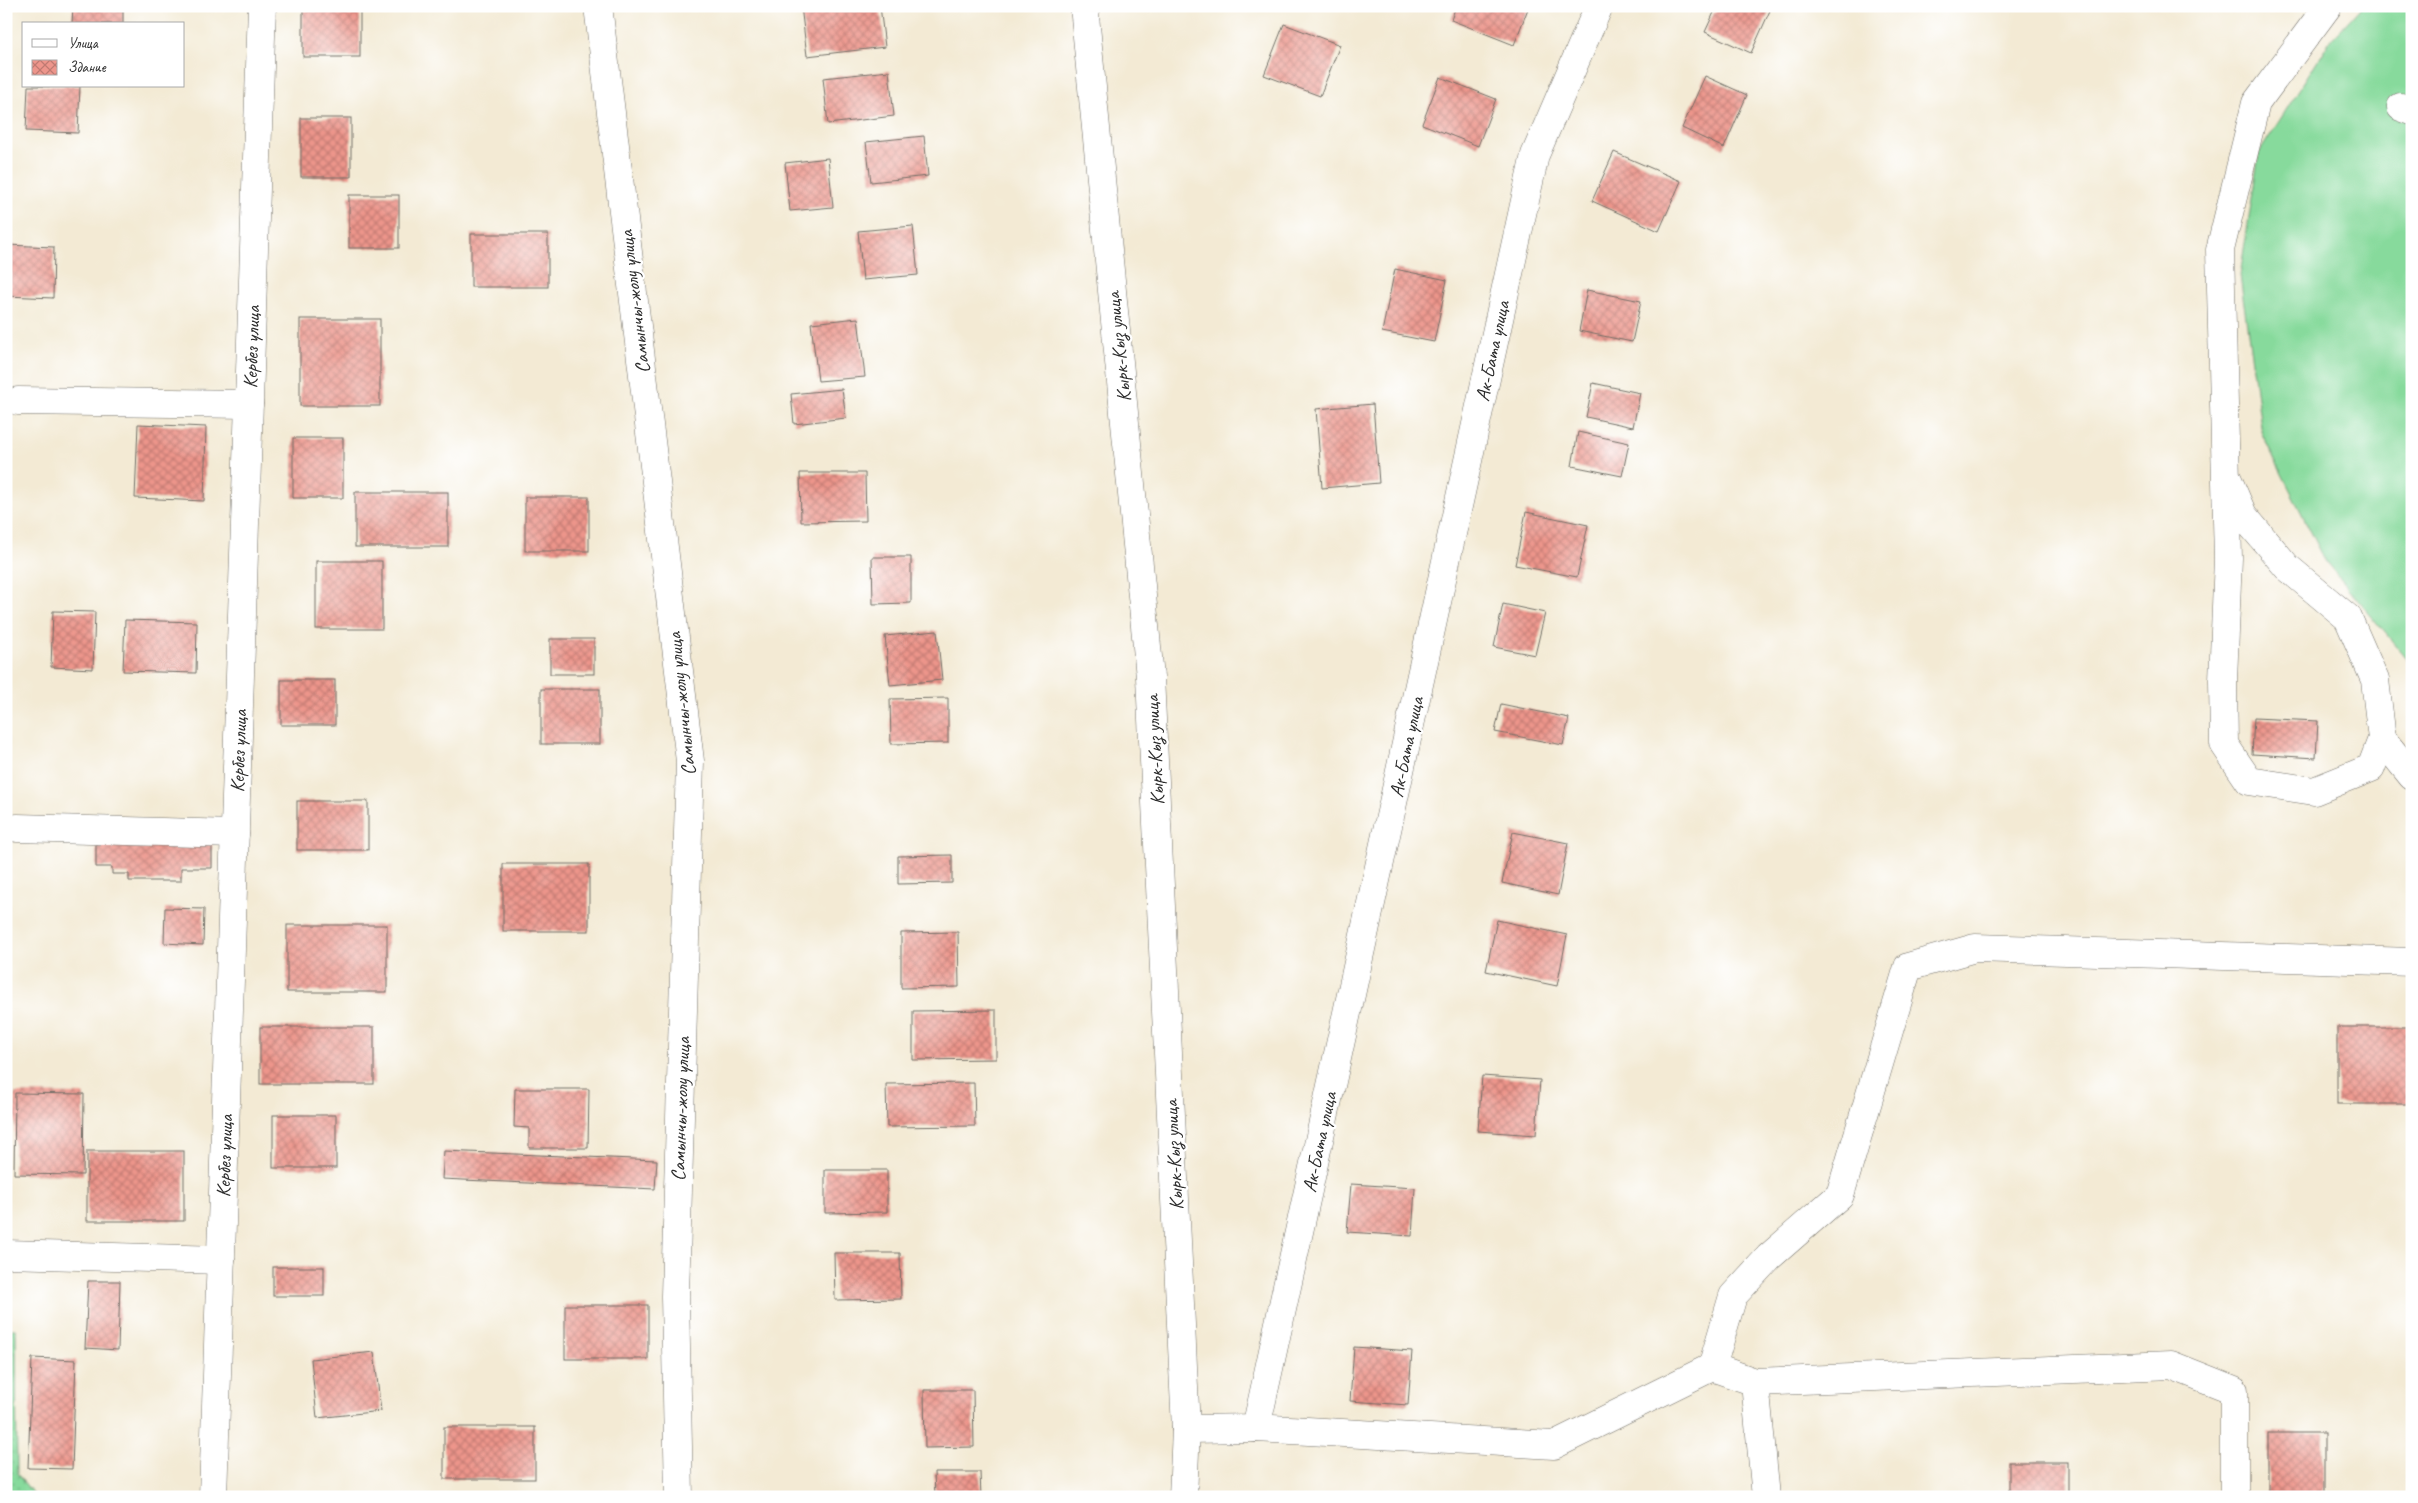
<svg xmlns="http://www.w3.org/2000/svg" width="2418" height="1503" font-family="Caveat,sans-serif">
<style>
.grass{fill:#87da9c;stroke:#598264}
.garden{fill:url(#garden-dots);stroke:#598264}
.building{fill:url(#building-cross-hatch)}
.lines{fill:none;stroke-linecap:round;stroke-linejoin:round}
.minor-casing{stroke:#716e66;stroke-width:29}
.minor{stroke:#fff;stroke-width:28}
.labels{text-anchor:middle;stroke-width:4.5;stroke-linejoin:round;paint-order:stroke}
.street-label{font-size:20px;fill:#2b2b2b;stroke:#fff}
</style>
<defs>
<pattern id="garden-dots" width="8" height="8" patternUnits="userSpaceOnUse" patternTransform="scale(1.25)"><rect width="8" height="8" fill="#87da9c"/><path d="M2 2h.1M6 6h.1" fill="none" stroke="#75bb87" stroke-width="1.8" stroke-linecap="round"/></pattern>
<pattern id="building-cross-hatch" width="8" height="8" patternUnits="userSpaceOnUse" patternTransform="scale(1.25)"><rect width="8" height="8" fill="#ed958b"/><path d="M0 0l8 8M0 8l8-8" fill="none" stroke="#c07a72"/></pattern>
</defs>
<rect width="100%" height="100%" fill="#fff"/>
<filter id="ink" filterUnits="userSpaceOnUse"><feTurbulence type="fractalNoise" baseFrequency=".02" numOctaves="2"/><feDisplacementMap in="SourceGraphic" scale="10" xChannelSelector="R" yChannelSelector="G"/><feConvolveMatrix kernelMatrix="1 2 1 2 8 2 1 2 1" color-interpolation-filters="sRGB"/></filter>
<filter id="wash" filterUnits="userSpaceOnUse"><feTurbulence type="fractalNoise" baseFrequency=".0096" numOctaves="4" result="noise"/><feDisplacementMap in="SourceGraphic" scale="20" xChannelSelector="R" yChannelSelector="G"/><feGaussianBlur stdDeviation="1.12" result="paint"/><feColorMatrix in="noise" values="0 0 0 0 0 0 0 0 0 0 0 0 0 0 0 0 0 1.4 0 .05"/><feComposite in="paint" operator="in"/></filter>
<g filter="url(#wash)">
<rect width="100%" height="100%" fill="#f3ead4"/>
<path class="grass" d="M 2362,6 L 2412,6 L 2412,665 L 2326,562 L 2262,434 L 2240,275 L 2259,153 L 2329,42 Z"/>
<path class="garden" d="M 6,1329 L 16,1329 L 17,1474 L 36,1497 L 6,1497 Z"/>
<g id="blocks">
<g class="building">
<path d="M 73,6 L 123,6 L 123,24 L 72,24 Z"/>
<path d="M 801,6 L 880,6 L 885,47 L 807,56 Z"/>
<path d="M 1456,6 L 1529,6 L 1514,45 L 1451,20 Z"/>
<path d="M 1717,6 L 1772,6 L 1751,53 L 1705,32 Z"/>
<rect x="303" y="10" width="57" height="47"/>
<path d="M 1284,24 L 1340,45 L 1320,96 L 1264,75 Z"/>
<path d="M 889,71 L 894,116 L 828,124 L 823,78 Z"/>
<path d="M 1705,76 L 1747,95 L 1724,148 L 1682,128 Z"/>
<path d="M 1440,77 L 1496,99 L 1478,146 L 1422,124 Z"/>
<path d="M 28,86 L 80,86 L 78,133 L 26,131 Z"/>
<rect x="301" y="118" width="50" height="59"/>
<path d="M 924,136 L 928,176 L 871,182 L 866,142 Z"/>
<path d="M 1614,152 L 1681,181 L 1659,231 L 1592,201 Z"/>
<path d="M 828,158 L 833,207 L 790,211 L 785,163 Z"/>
<rect x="349" y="195" width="50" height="53"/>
<path d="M 913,226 L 918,275 L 863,280 L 858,231 Z"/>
<rect x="471" y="234" width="77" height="53"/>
<path d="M 6,245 L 54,247 L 53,298 L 6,296 Z"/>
<path d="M 1395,269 L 1447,280 L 1434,342 L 1382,332 Z"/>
<path d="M 1587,290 L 1641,301 L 1632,342 L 1579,331 Z"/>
<path d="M 858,318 L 865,377 L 818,381 L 811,323 Z"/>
<rect x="300" y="319" width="80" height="87"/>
<path d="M 1593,383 L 1640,393 L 1633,427 L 1586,417 Z"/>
<path d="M 842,389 L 846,418 L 794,424 L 791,394 Z"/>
<path d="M 1373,404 L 1379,483 L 1322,488 L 1316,409 Z"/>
<path d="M 138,424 L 206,427 L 204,501 L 135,498 Z"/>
<path d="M 1578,432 L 1629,443 L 1622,476 L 1572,466 Z"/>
<rect x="293" y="438" width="50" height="60"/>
<path d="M 800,473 L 865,473 L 866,521 L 801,522 Z"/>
<rect x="355" y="492" width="93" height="55"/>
<rect x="525" y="497" width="64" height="54"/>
<path d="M 1526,512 L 1588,525 L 1577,577 L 1515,565 Z"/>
<path d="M 872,557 L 911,557 L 911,603 L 873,604 Z"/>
<rect x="316" y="561" width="66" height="68"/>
<path d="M 1503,604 L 1545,613 L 1535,655 L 1494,647 Z"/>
<path d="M 53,611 L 95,612 L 93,669 L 51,667 Z"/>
<path d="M 125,620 L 197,622 L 196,673 L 123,671 Z"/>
<path d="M 937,631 L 942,680 L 890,685 L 885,636 Z"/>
<rect x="550" y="639" width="44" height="35"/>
<rect x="281" y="680" width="54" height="45"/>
<rect x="541" y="689" width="59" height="55"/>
<path d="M 948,698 L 948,743 L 891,744 L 890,699 Z"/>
<path d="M 1501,704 L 1569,718 L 1563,745 L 1495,732 Z"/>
<path d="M 2254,718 L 2318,721 L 2316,758 L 2252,754 Z"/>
<rect x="297" y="801" width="71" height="49"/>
<path d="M 1513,832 L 1568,843 L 1558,895 L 1502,883 Z"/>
<path d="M 96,840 L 212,841 L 212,868 L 181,868 L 181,881 L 129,881 L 129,874 L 112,874 L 112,867 L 96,867 Z"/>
<path d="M 952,855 L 952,883 L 898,884 L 898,856 Z"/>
<rect x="503" y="864" width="86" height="67"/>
<path d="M 165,908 L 204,909 L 203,945 L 164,943 Z"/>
<path d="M 1497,920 L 1567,935 L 1557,986 L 1486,971 Z"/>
<rect x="287" y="925" width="100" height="67"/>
<path d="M 958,932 L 959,987 L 901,988 L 901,933 Z"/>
<path d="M 996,1010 L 996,1059 L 913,1060 L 913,1011 Z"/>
<rect x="260" y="1027" width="114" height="57"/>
<rect x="2337" y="1027" width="74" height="77"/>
<path d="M 1482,1076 L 1540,1080 L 1536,1135 L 1478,1131 Z"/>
<path d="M 974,1083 L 975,1126 L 887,1127 L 886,1084 Z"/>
<path d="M 515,1089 L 589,1089 L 588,1148 L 529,1148 L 529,1128 L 514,1127 Z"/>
<path d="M 15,1093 L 84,1094 L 83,1175 L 14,1174 Z"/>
<rect x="273" y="1115" width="63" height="53"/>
<rect x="87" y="1151" width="97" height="70"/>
<path d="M 444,1151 L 657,1160 L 655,1189 L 442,1179 Z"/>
<path d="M 825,1170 L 887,1170 L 887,1212 L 825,1213 Z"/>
<path d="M 1351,1184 L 1415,1188 L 1412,1236 L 1347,1232 Z"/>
<path d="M 834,1253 L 900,1253 L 901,1299 L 835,1300 Z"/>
<rect x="273" y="1267" width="51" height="29"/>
<path d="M 88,1281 L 120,1281 L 118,1350 L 85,1348 Z"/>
<rect x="565" y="1305" width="83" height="54"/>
<path d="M 1354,1347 L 1412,1351 L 1408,1405 L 1350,1401 Z"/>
<path d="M 374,1352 L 381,1411 L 317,1418 L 311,1359 Z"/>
<path d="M 32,1358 L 76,1360 L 72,1469 L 28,1468 Z"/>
<path d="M 924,1390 L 973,1390 L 974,1447 L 925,1448 Z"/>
<rect x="444" y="1427" width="91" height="52"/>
<rect x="2268" y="1433" width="56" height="64"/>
<rect x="2009" y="1462" width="59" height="35"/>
<path d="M 934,1472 L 980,1472 L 981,1497 L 935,1497 Z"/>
</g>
</g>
</g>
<g filter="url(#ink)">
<use href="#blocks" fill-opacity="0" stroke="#716e66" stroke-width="1"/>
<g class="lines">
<defs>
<g id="minor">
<path d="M 598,6 L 690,761 L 675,1296 L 679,1497"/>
<path d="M 1084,6 L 1150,677 L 1186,1429 L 1183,1497"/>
<path d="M 2401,107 L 2412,111"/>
<path d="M 18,401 L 249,404"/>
<path d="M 2226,475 L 2243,515 L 2287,567 L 2348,618 L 2375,680 L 2382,739 L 2371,768 L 2314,791 L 2249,781 L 2224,744 L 2223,680 L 2228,558 L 2220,250 L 2256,103 L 2328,6"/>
<path d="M 2382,739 L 2412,776"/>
<path d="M 17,828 L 235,834"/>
<path d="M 6,1254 L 221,1260"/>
<path d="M 1712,1367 L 1733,1296 L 1769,1257 L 1840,1195 L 1908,967 L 1975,948 L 2412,962"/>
<path d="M 1755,1382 L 1766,1497"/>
<path d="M 1256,1428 L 1554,1445 L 1712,1367 L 1755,1382 L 2171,1365 L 2234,1390 L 2234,1497"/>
<path d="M 1186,1429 L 1256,1428 L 1535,155 L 1599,6"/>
<path d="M 213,1497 L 262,6"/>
</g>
</defs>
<use href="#minor" class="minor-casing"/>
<use href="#minor" class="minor"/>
</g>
</g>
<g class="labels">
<g class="street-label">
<text transform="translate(634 302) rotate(-97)" y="7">Самынчы-жолу улица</text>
<text transform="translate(251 347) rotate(-88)" y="7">Кербез улица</text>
<text transform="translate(1118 347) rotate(-96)" y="7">Кырк-Кыз улица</text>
<text transform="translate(1492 351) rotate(-78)" y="7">Ак-Бата улица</text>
<text transform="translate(681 704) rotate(-96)" y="7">Самынчы-жолу улица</text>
<text transform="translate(1406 747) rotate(-78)" y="7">Ак-Бата улица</text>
<text transform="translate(1154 750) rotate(-93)" y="7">Кырк-Кыз улица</text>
<text transform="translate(238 751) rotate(-88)" y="7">Кербез улица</text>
<text transform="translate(680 1109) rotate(-88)" y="7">Самынчы-жолу улица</text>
<text transform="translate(1319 1142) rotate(-78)" y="7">Ак-Бата улица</text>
<text transform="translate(1173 1155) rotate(-93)" y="7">Кырк-Кыз улица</text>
<text transform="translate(224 1156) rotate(-88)" y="7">Кербез улица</text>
</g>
</g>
<rect width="2418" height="1503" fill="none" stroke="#fff" stroke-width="25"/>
<rect x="22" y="22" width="162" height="65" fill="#ffffff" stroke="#aaaaaa"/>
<rect x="32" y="39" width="25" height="8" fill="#ffffff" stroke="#aaaaaa"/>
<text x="68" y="48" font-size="15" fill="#2b2b2b">Улица</text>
<rect x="32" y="60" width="25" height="15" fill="url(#building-cross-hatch)" stroke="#aaaaaa"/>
<text x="68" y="72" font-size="15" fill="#2b2b2b">Здание</text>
</svg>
